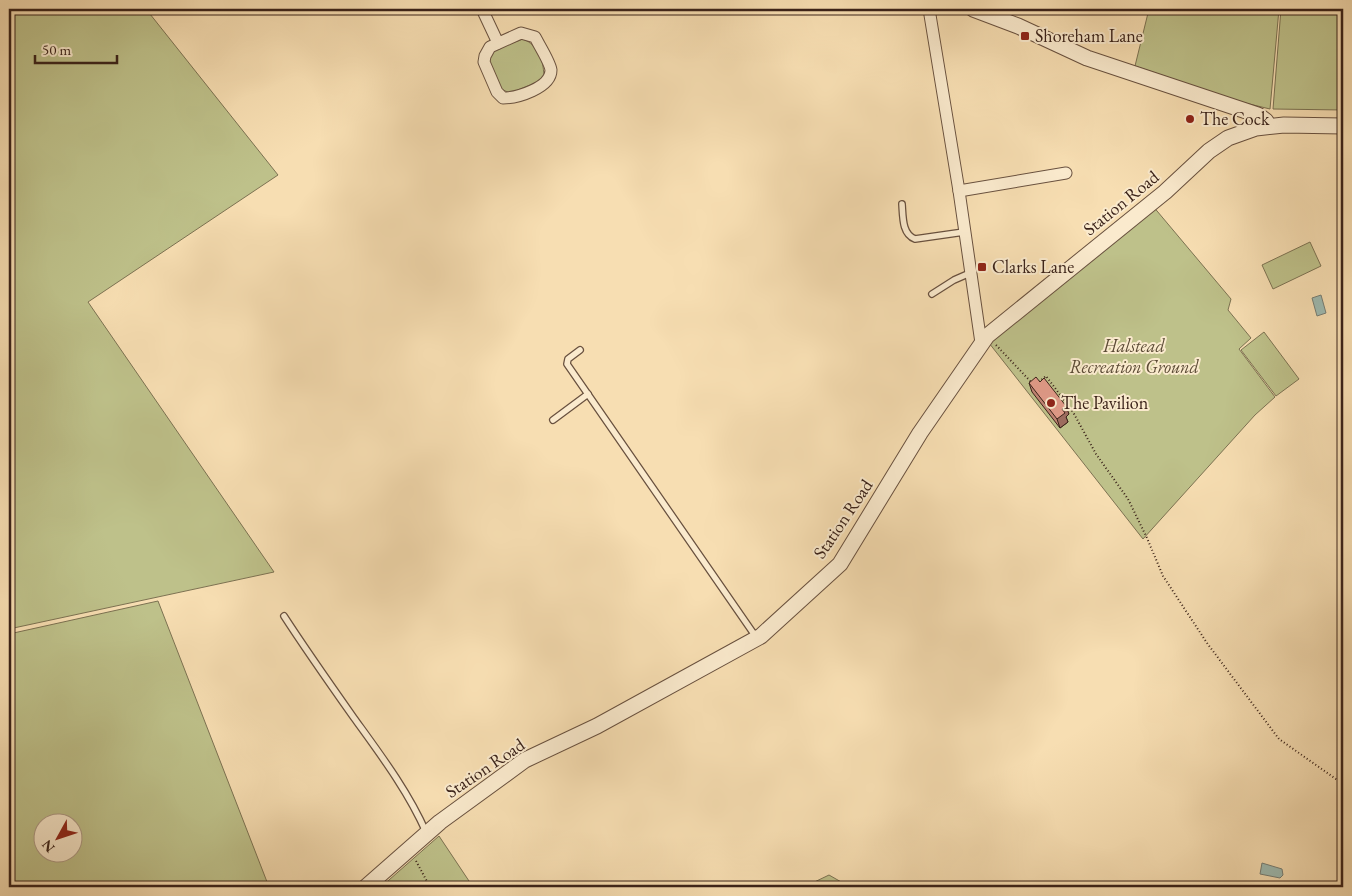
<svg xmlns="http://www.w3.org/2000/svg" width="1352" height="896" font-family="'EB Garamond',serif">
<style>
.green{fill:#bec18a;stroke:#7c7252;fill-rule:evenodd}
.water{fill:#9ebbb2;stroke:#767e75}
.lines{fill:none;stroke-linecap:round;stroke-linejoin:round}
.service-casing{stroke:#69513f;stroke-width:8}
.minor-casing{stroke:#69513f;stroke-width:13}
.tertiary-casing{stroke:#69513f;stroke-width:17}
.path{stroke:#3a2219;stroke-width:2;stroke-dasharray:1 2.5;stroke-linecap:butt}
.service{stroke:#faeacd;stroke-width:5.5}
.minor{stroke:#faeacd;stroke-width:11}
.tertiary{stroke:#faeacd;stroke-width:15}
.wall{fill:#c18475;stroke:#3a2219}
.shaded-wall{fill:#9d6c5f;stroke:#3a2219}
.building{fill:#e09a88;stroke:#3a2219}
.poi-dot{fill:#8f2418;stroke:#faeacd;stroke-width:2}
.labels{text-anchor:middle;stroke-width:4;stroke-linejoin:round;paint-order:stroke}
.poi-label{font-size:18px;fill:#3a2219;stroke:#faeacd;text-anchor:start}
.street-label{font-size:18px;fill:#3a2219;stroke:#faeacd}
.park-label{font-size:18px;font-style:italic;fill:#5b4a35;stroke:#faeacd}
</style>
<rect width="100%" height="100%" fill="#f7deb2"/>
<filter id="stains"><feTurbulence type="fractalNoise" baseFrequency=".004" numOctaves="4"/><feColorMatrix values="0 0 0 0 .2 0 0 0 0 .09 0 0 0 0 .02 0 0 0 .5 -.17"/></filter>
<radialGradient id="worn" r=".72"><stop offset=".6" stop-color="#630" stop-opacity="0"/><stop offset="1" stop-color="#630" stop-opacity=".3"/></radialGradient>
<g class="green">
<path d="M 9,9 L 146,9 L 278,175 L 88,302 L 274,572 L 9,629 Z"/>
<path d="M 1149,9 L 1279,9 L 1270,109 L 1241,102 L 1135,66 Z"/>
<path d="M 1281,9 L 1343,9 L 1343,110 L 1273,109 Z"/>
<path d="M 523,39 C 539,46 543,59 544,76 L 540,81 L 510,93 L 501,89 L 489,63 L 490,55 L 493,50 Z"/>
<path d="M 1152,205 L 1231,299 L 1228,310 L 1251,338 L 1239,349 L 1275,397 L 1255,415 L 1143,539 L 989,343 Z"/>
<path d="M 1310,242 L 1321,266 L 1273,289 L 1262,265 Z"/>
<path d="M 1264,332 L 1299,379 L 1276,396 L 1241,350 Z"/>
<path d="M 158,601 L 269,887 L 9,887 L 9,634 ZM 42,824 L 72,824 L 72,854 L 42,854 Z"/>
<path d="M 439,836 L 473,887 L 381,887 Z"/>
<path d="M 829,875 L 850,887 L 804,887 Z"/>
</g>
<g class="water">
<path d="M 1321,295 L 1326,313 L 1317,316 L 1312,298 Z"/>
<path d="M 1262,863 L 1282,869 L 1283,875 L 1280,878 L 1260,874 Z"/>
</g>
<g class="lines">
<defs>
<g id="service">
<path d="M 902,204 C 903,217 902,234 915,239 L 964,232"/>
<path d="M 932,294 L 954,280 L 970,273"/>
<path d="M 580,350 L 568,359 L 567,364 L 756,637"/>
<path d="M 553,420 L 588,394"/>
<path d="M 284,616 C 306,650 330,684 354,718 C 380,754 408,791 426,832"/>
</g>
<g id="minor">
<path d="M 482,9 L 498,43"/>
<path d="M 929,9 L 959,191 L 981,343"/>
<path d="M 521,33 L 535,37 C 539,45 550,62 551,70 C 551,88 517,98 503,98 L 497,92 L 484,62 L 485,56 L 490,47 Z"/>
<path d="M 959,191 L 1066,173"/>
</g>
<g id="tertiary">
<path d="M 973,9 L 1018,26 L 1087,58 L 1258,115 L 1266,121 L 1268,126"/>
<path d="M 366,887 L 440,822 L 525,760 L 597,726 L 761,636 L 840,564 L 920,433 L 987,336 L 1165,192 L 1209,151 L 1228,138 L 1256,128 L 1284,125 L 1343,126"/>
</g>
</defs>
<use href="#service" class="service-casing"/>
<use href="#minor" class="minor-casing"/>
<use href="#tertiary" class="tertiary-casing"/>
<g class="path">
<path d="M 996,345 L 1032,383"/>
<path d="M 1039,382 L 1046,376 L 1073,412 L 1096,454 L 1128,499 L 1147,538 L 1163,576 L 1207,643 L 1279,739 L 1343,784"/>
<path d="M 416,861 L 430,887"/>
</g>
<use href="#service" class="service"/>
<use href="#minor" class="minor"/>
<use href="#tertiary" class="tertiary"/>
</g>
<path class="wall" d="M 1029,383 L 1069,414 L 1066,417 L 1068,422 L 1060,428 L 1032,392 Z"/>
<path class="shaded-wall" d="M 1066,406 L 1069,414 L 1066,417 L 1068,422 L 1060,428 L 1057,419 L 1062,409 Z"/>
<path class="building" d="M 1036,377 L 1040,382 L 1044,378 L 1066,406 L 1062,409 L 1065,413 L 1057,419 L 1029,383 Z"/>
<g class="poi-dot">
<rect x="1020" y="31" width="10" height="10" rx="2.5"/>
<circle cx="1190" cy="119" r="5"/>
<rect x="977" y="262" width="10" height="10" rx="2.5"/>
<circle cx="1051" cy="403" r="5"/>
</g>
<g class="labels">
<g class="poi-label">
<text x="1035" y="42">Shoreham Lane</text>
<text x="1200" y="125">The Cock</text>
<text x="992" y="273">Clarks Lane</text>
<text x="1061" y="409">The Pavilion</text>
</g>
<g class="street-label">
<text transform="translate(1121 203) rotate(-39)" y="6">Station Road</text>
<text transform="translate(843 519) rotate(-56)" y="6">Station Road</text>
<text transform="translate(485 768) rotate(-34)" y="6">Station Road</text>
</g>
<g class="park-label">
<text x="1134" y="352">Halstead<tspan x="1134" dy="21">Recreation Ground</tspan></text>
</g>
</g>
<rect width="1352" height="896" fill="none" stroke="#f7deb2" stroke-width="30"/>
<rect x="10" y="10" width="1332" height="876" fill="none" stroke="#3a2219" stroke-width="2.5"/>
<rect x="15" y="15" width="1322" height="866" fill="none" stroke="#3a2219"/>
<g transform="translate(58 838) rotate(230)"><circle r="24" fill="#faeacd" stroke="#ad9a85"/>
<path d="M0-4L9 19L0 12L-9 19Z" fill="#8f2418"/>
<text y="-8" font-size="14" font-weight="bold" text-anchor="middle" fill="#3a2219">N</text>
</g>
<path d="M35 55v8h82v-8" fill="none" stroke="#3a2219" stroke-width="2.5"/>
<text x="42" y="55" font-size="15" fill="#3a2219" stroke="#faeacd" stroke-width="4" paint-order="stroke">50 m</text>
<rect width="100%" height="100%" filter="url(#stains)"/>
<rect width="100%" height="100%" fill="url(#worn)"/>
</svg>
